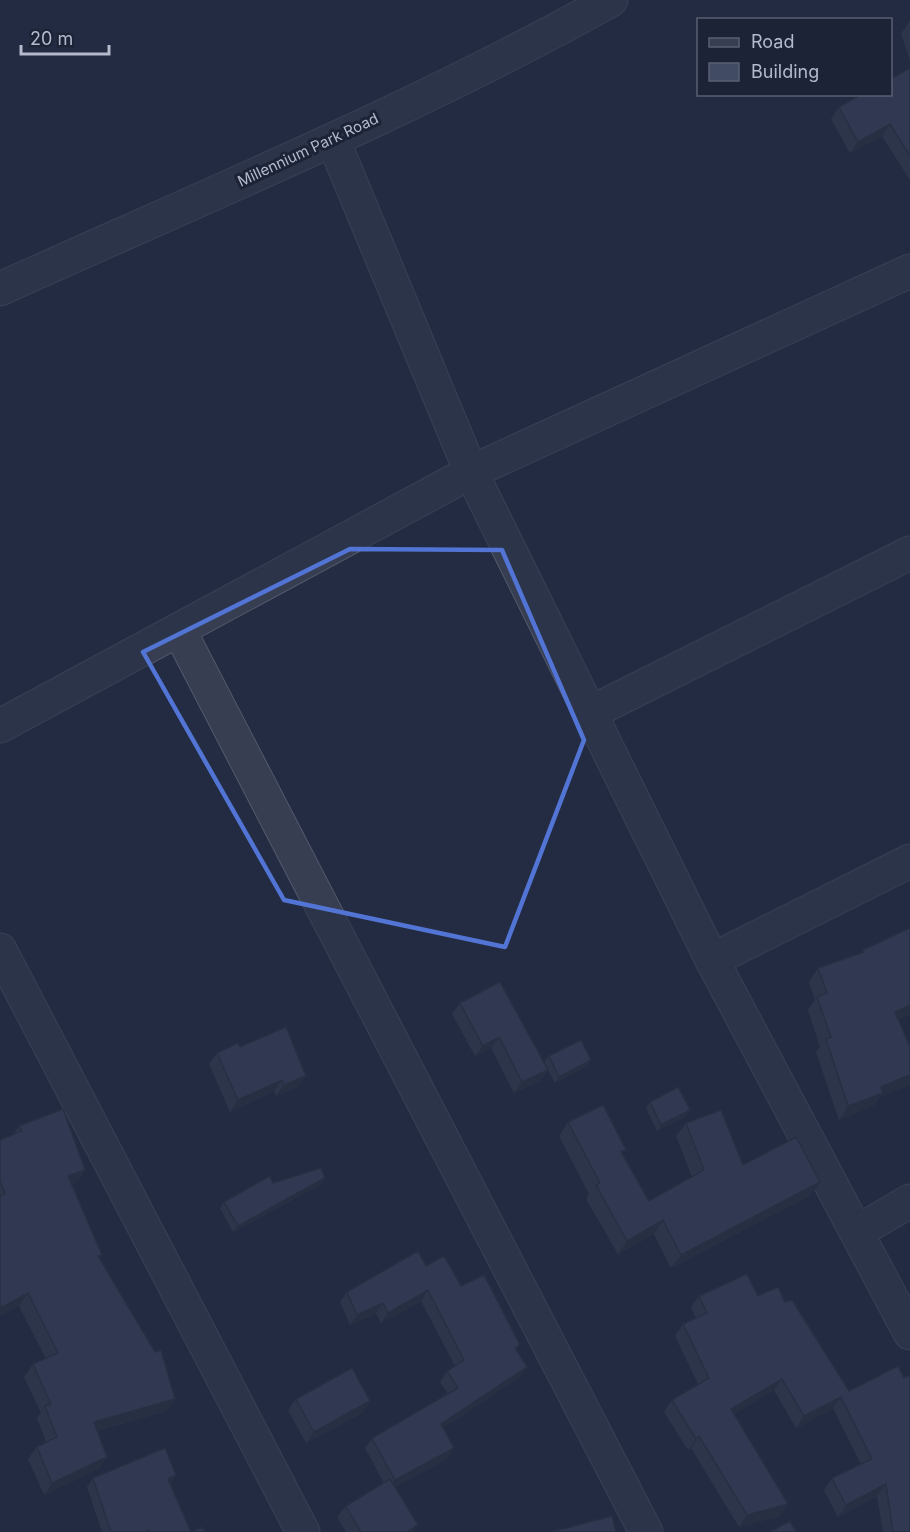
<svg xmlns="http://www.w3.org/2000/svg" width="910" height="1532" font-family="Inter,sans-serif">
<style>
.lines{fill:none;stroke-linecap:round;stroke-linejoin:round}
.minor-casing{stroke:#52596c;stroke-width:35}
.minor{stroke:#373e51;stroke-width:33}
.wall{fill:#394056}
.shaded-wall{fill:#2e3446}
.building{fill:#424b64;stroke:#2e3446;stroke-width:1.5}
.marked{fill:none;stroke:#5274d4;stroke-width:4.5;stroke-linejoin:round}
.labels{text-anchor:middle;stroke-width:6;stroke-linejoin:round;paint-order:stroke}
.street-label{font-size:15px;fill:#b4bacc;stroke:#1c2337}
</style>
<rect width="100%" height="100%" fill="#232c42"/>
<g class="lines">
<defs>
<g id="minor">
<path d="M 333,140 L 471,472 L 712,960 L 910,1333"/>
<path d="M 0,289 C 205,196 414,110 611,0"/>
<path d="M 179,630 L 646,1532"/>
<path d="M 590,713 L 910,553"/>
<path d="M 0,726 L 471,472 L 910,271"/>
<path d="M 0,950 L 303,1532"/>
<path d="M 712,960 L 910,861"/>
<path d="M 857,1232 L 910,1201"/>
</g>
</defs>
<use href="#minor" class="minor-casing"/>
<use href="#minor" class="minor"/>
</g>
<g class="wall">
<path d="M 910,21 L 910,60 L 901,34 Z"/>
<path d="M 910,68 L 910,180 L 882,136 L 850,153 L 831,119 L 839,107 Z"/>
<path d="M 910,928 L 910,1014 L 898,1020 L 880,1097 L 873,1106 L 839,1120 L 816,1052 L 820,1047 L 808,1010 L 815,1000 L 809,982 L 818,968 L 860,954 L 863,950 Z"/>
<path d="M 460,1003 L 548,1070 L 540,1081 L 514,1093 L 491,1048 L 475,1056 L 452,1014 Z"/>
<path d="M 240,1047 L 306,1076 L 298,1087 L 276,1096 L 274,1091 L 230,1112 L 209,1064 L 217,1053 Z"/>
<path d="M 549,1056 L 587,1066 L 555,1083 L 544,1062 Z"/>
<path d="M 650,1102 L 686,1116 L 657,1131 L 646,1108 Z"/>
<path d="M 568,1122 L 623,1154 L 649,1201 L 692,1177 L 676,1136 L 686,1123 L 743,1165 L 811,1195 L 671,1268 L 654,1234 L 618,1254 L 586,1199 L 589,1194 L 559,1136 Z"/>
<path d="M 19,1126 L 85,1170 L 77,1182 L 72,1184 L 102,1255 L 99,1258 L 175,1399 L 166,1411 L 97,1431 L 107,1457 L 98,1469 L 44,1495 L 28,1459 L 37,1447 L 46,1442 L 37,1418 L 41,1413 L 24,1377 L 33,1364 L 46,1359 L 19,1306 L 0,1316 L 0,1140 L 13,1135 Z"/>
<path d="M 325,1178 L 321,1184 L 233,1232 L 220,1208 L 224,1202 Z"/>
<path d="M 426,1266 L 461,1286 L 520,1345 L 516,1350 L 520,1377 L 443,1428 L 454,1448 L 447,1459 L 395,1487 L 413,1532 L 346,1532 L 337,1517 L 346,1506 L 384,1483 L 365,1448 L 372,1438 L 448,1394 L 440,1382 L 447,1371 L 455,1366 L 421,1301 L 381,1323 L 376,1313 L 350,1325 L 340,1302 L 347,1292 Z"/>
<path d="M 699,1296 L 758,1296 L 785,1302 L 792,1300 L 910,1532 L 883,1532 L 877,1496 L 838,1517 L 824,1490 L 832,1478 L 861,1464 L 833,1408 L 796,1428 L 774,1390 L 734,1414 L 780,1516 L 739,1527 L 691,1448 L 688,1450 L 664,1412 L 672,1400 L 698,1384 L 675,1336 L 683,1324 L 696,1318 L 691,1307 Z"/>
<path d="M 296,1399 L 370,1401 L 362,1413 L 306,1443 L 288,1410 Z"/>
<path d="M 176,1475 L 170,1484 L 191,1532 L 102,1532 L 87,1487 L 93,1478 Z"/>
</g>
<g class="shaded-wall">
<path d="M 890,124 L 882,136 L 850,153 L 858,142 Z"/>
<path d="M 910,1005 L 910,1014 L 886,1026 L 895,1012 Z"/>
<path d="M 499,1037 L 491,1048 L 475,1056 L 483,1046 Z"/>
<path d="M 591,1060 L 587,1066 L 555,1083 L 559,1077 Z"/>
<path d="M 548,1070 L 540,1081 L 514,1093 L 522,1082 Z"/>
<path d="M 910,1075 L 910,1085 L 880,1097 L 873,1106 L 839,1120 L 848,1106 L 881,1087 Z"/>
<path d="M 306,1076 L 298,1087 L 276,1096 L 284,1085 Z"/>
<path d="M 282,1080 L 274,1091 L 230,1112 L 238,1100 Z"/>
<path d="M 690,1110 L 686,1116 L 657,1131 L 661,1125 Z"/>
<path d="M 85,1170 L 77,1182 L 60,1189 L 68,1176 Z"/>
<path d="M 325,1178 L 321,1184 L 233,1232 L 238,1226 Z"/>
<path d="M 820,1182 L 811,1195 L 671,1268 L 681,1255 Z"/>
<path d="M 663,1220 L 654,1234 L 618,1254 L 627,1241 Z"/>
<path d="M 428,1290 L 421,1301 L 381,1323 L 388,1313 Z"/>
<path d="M 28,1293 L 19,1306 L 0,1316 L 0,1308 Z"/>
<path d="M 383,1303 L 376,1313 L 350,1325 L 357,1315 Z"/>
<path d="M 527,1367 L 520,1377 L 433,1435 L 441,1424 Z"/>
<path d="M 782,1379 L 774,1390 L 723,1421 L 731,1409 Z"/>
<path d="M 841,1397 L 833,1408 L 796,1428 L 804,1416 Z"/>
<path d="M 175,1399 L 166,1411 L 85,1434 L 94,1422 Z"/>
<path d="M 370,1401 L 362,1413 L 306,1443 L 314,1432 Z"/>
<path d="M 699,1436 L 691,1448 L 688,1450 L 696,1439 Z"/>
<path d="M 454,1448 L 447,1459 L 388,1491 L 395,1480 Z"/>
<path d="M 107,1457 L 98,1469 L 44,1495 L 52,1483 Z"/>
<path d="M 176,1475 L 170,1485 L 168,1479 Z"/>
<path d="M 886,1484 L 877,1496 L 838,1517 L 846,1505 Z"/>
<path d="M 788,1504 L 780,1516 L 739,1527 L 747,1515 Z"/>
<path d="M 418,1525 L 413,1532 L 407,1532 Z"/>
</g>
<g class="building">
<path d="M 910,68 L 910,156 L 890,124 L 858,142 L 839,107 L 862,94 L 891,94 L 891,79 Z"/>
<path d="M 910,928 L 910,1005 L 895,1012 L 910,1047 L 910,1075 L 881,1087 L 883,1093 L 848,1106 L 826,1039 L 831,1037 L 817,997 L 827,993 L 818,968 L 864,952 L 863,950 Z"/>
<path d="M 500,982 L 548,1070 L 522,1082 L 499,1037 L 483,1046 L 460,1003 Z"/>
<path d="M 286,1027 L 306,1076 L 284,1085 L 282,1080 L 238,1100 L 217,1053 L 238,1043 L 240,1047 Z"/>
<path d="M 581,1040 L 591,1060 L 559,1077 L 549,1056 Z"/>
<path d="M 678,1087 L 690,1110 L 661,1125 L 650,1102 Z"/>
<path d="M 603,1105 L 626,1150 L 621,1152 L 649,1201 L 704,1170 L 686,1123 L 721,1110 L 743,1165 L 796,1137 L 820,1182 L 681,1255 L 663,1220 L 627,1241 L 596,1185 L 600,1183 L 568,1122 Z"/>
<path d="M 63,1109 L 85,1170 L 68,1176 L 102,1255 L 98,1256 L 155,1352 L 161,1350 L 175,1399 L 94,1422 L 107,1457 L 52,1483 L 37,1447 L 57,1437 L 45,1406 L 51,1404 L 33,1364 L 58,1353 L 28,1293 L 0,1308 L 0,1196 L 5,1194 L 0,1181 L 0,1140 L 22,1131 L 19,1126 Z"/>
<path d="M 321,1168 L 325,1178 L 238,1226 L 224,1202 L 270,1176 L 273,1183 Z"/>
<path d="M 418,1251 L 426,1266 L 444,1256 L 461,1286 L 484,1275 L 520,1345 L 515,1348 L 527,1367 L 441,1424 L 454,1448 L 395,1480 L 372,1438 L 458,1388 L 447,1371 L 464,1360 L 428,1290 L 388,1313 L 383,1303 L 357,1315 L 347,1292 Z"/>
<path d="M 747,1274 L 758,1296 L 778,1287 L 785,1302 L 792,1300 L 849,1391 L 898,1366 L 904,1378 L 910,1375 L 910,1532 L 893,1532 L 886,1484 L 846,1505 L 832,1478 L 872,1459 L 841,1397 L 804,1416 L 782,1379 L 731,1409 L 788,1504 L 747,1515 L 699,1436 L 696,1439 L 672,1400 L 709,1378 L 683,1324 L 707,1313 L 699,1296 Z"/>
<path d="M 352,1368 L 370,1401 L 314,1432 L 296,1399 Z"/>
<path d="M 165,1448 L 176,1475 L 168,1479 L 191,1532 L 150,1532 L 149,1530 L 145,1532 L 111,1532 L 93,1478 Z"/>
<path d="M 390,1479 L 418,1525 L 407,1532 L 361,1532 L 346,1506 Z"/>
<path d="M 612,1516 L 616,1532 L 551,1532 Z"/>
<path d="M 790,1521 L 796,1532 L 770,1532 Z"/>
<path d="M 202,1527 L 205,1532 L 192,1532 Z"/>
</g>
<path d="M0 0H910V1532H0ZM 350,549 L 502,550 L 584,740 L 505,947 L 284,900 L 143,652 Z" fill="#232c42" fill-opacity=".55" fill-rule="evenodd"/>
<path class="marked" d="M 350,549 L 502,550 L 584,740 L 505,947 L 284,900 L 143,652 Z"/>
<g class="labels">
<g class="street-label">
<text transform="translate(308 150) rotate(-25)" y="5">Millennium Park Road</text>
</g>
</g>
<rect x="697" y="18" width="195" height="78" fill="#1c2337" stroke="#595f73" stroke-width="1.5"/>
<rect x="709" y="38" width="30" height="9" fill="#373e51" stroke="#595f73" stroke-width="1.5"/>
<text x="751" y="48" font-size="18" fill="#b4bacc">Road</text>
<rect x="709" y="63" width="30" height="18" fill="#424b64" stroke="#595f73" stroke-width="1.5"/>
<text x="751" y="78" font-size="18" fill="#b4bacc">Building</text>
<path d="M21 45v9h88v-9" fill="none" stroke="#b4bacc" stroke-width="3"/>
<text x="30" y="45" font-size="18" fill="#b4bacc" stroke="#1c2337" stroke-width="4.5" paint-order="stroke">20 m</text>
</svg>
